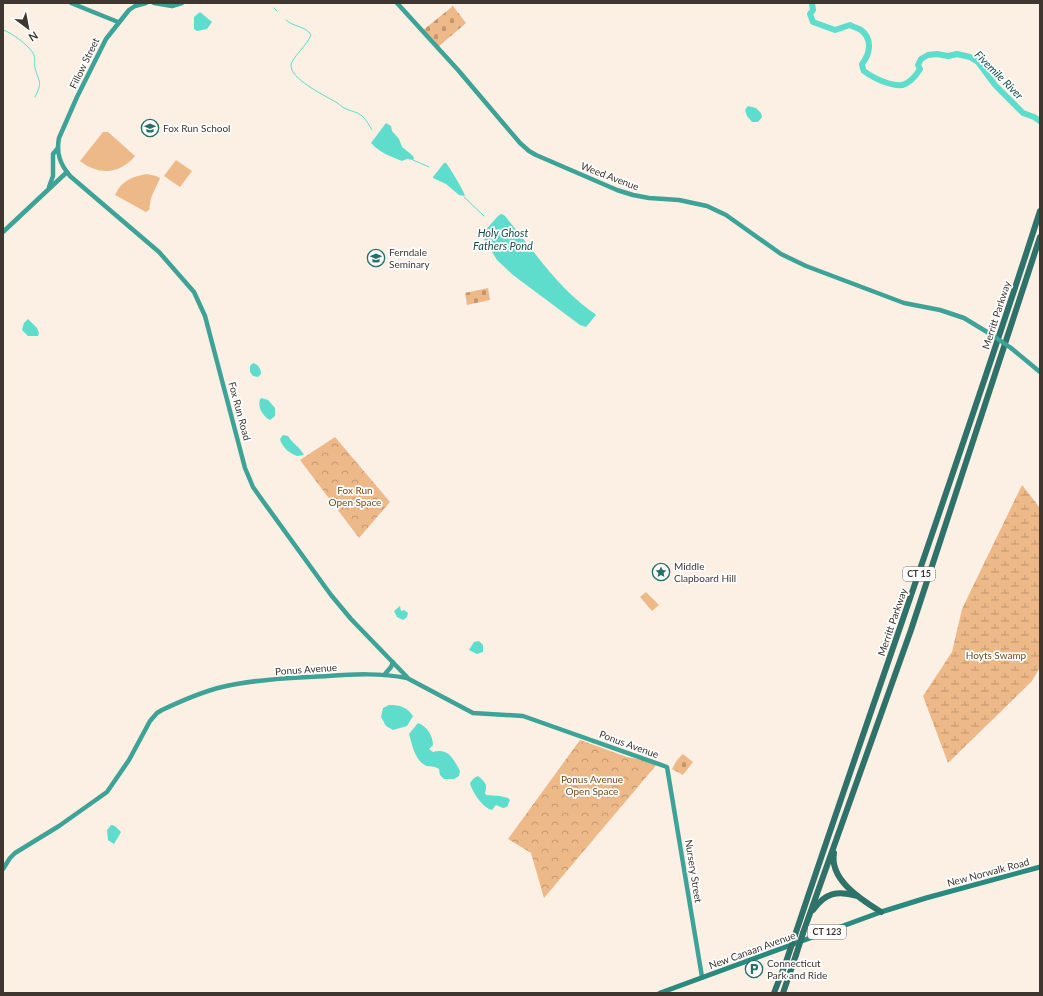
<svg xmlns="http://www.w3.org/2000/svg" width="1043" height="996" font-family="Lato,sans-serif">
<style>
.wetland{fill:url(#wetland-marsh)}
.cemetery{fill:url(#cemetery-stones)}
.park{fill:url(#park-crowns)}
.pitch{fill:#eeb989}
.water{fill:#5edccc}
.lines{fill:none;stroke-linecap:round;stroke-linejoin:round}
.stream{stroke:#5edccc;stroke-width:1}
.river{stroke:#5edccc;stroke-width:6}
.secondary{stroke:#3da396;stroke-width:4.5}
.primary{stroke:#298a7e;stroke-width:5}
.highway{stroke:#2e7269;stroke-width:6}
.secondary-bridge{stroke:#3da396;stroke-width:4.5}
.highway-bridge{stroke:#2e7269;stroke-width:6}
.labels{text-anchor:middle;stroke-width:3.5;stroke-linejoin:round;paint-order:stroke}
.shield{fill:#fff;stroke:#78726d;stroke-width:1}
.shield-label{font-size:9px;font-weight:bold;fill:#3e362f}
.street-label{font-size:10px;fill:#3e362f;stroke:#fff}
.poi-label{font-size:10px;fill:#3e362f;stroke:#fff;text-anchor:start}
.park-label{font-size:10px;fill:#764919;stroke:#fff}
.water-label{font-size:11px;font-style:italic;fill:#184f48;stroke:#fff}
</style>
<defs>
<pattern id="wetland-marsh" width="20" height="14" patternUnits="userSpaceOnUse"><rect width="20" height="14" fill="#eeb989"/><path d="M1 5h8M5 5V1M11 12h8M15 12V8" fill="none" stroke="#c29770"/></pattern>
<pattern id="cemetery-stones" width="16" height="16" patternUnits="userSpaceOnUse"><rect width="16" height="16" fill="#eeb989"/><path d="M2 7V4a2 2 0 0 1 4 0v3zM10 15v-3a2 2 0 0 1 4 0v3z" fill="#c29770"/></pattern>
<pattern id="park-crowns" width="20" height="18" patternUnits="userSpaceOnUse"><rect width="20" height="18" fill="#eeb989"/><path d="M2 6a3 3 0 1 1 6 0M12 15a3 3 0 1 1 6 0" fill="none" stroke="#c29770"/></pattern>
</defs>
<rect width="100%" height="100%" fill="#fcefe4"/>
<path class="wetland" d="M 1022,485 L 1040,508 L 1040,667 L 1032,681 L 948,763 L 923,696 L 952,652 L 962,609 Z"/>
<g class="cemetery">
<path d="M 453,6 L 466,23 L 438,47 L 422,31 Z"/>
<path d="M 488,288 L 490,300 L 467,305 L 465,293 Z"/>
<path d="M 683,754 L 693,762 L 683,775 L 672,769 L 677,760 Z"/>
</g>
<g class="park">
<path d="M 335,437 L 390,502 L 359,538 L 300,460 Z"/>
<path d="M 580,740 L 627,757 L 658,763 L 544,898 L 531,853 L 508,839 Z"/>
</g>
<g class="pitch">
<path d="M 103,132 L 108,132 L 135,156 C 120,174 99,176 80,161 Z"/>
<path d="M 176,160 L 192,171 L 180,187 L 164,176 Z"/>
<path d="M 147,174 L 156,176 L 160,178 L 151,198 L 149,210 L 146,212 L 115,195 C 121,181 133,176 147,174 Z"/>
<path d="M 646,592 L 659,605 L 652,611 L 640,597 Z"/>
</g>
<g class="water">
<path d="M 200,12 L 212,22 L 207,29 L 197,31 L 194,29 L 194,17 Z"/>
<path d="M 748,106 L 756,108 L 761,113 L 762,117 L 758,122 L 752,122 L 747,116 L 745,110 Z"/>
<path d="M 386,123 L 391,126 L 392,131 L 399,139 L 402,147 L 412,155 L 414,158 L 413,160 L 407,159 L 402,161 C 390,156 380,153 371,143 Z"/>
<path d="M 444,163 L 446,163 C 449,166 465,193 465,196 L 459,195 L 446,184 L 433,178 L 433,177 Z"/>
<path d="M 501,214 L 504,215 C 533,249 558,289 595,314 L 596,315 L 586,327 L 580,325 L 513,275 L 497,260 L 484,239 L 482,234 L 498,216 Z"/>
<path d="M 28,319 L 37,328 L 39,333 L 38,336 L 28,336 L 22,330 L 24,323 Z"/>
<path d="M 253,363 C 258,364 261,369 261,374 L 258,377 L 253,376 L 250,372 L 250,366 Z"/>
<path d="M 261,398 L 268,400 L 275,408 L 275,416 L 270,420 C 263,417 256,405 261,398 Z"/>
<path d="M 283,435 L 288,436 C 292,443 300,447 304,455 L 297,456 C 289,453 282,447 280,439 Z"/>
<path d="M 400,606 L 401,611 L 404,610 L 408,613 L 407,617 L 403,620 L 397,617 L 394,611 Z"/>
<path d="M 479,641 L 483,645 L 483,652 L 477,654 L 469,650 L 474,642 Z"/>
<path d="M 389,705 C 400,705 407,707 413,716 L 407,726 L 393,730 L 386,726 L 381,717 L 383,708 Z"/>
<path d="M 418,723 C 427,726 433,736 433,745 L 429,749 L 433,752 C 448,748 453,758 460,771 L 459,776 L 454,779 L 444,779 L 440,775 L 439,769 C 435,766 432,767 427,766 C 415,762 412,744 409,734 Z"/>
<path d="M 478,776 C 485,782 488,784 485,793 L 486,795 L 500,796 L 508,798 L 510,800 L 507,807 L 503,808 L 496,805 L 492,810 C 483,808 472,792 470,783 L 474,778 Z"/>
<path d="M 111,825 L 115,826 L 121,832 L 114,844 L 108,840 L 107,830 Z"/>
</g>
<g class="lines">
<g class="stream">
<path d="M 274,8 L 277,11"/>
<path d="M 286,20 C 293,27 306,26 311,35 C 308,44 291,59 291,65 C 290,79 324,95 334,101 C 338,103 341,106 344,108 C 350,111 357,112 361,115 C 366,119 369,125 372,130"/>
<path d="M 3,30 C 11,32 28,45 33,53 C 36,58 34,62 35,68 C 39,83 43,81 35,97"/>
<path d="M 413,160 L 429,167"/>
<path d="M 464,197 L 484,216"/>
</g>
<g class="river">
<path d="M 812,3 L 813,10 L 810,14 L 813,22 L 835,30 L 850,25 C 853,27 858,28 861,30 C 873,39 870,54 862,64 L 863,69"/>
<path d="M 864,71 C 873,78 897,90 907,83 C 912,80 917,74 920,69 L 918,65 L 921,59 L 928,55 L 937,54 L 948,56 L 957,54 L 970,57 L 978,62 L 995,85 L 1023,113 L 1034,117 L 1040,121"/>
</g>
<g class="secondary">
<path d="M 71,3 L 118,22"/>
<path d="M 146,3 L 135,6 L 129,10 L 106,39 L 77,97 L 59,138 C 56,153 60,164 70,176 L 159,252 L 194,292 L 205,316 L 245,468 L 253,487 L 260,497 L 331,595 L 351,619 L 407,677"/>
<path d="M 154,3 L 172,6 L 182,3"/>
<path d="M 397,3 L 458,70 L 520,143 L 529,151 L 536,155 L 617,190 L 633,195 L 649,198 L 679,200 L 707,206 L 726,215 L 781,254 L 806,266 L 904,303 L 940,310 L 964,318 L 992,335"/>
<path d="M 49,187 L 53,176 L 53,154 L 58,148"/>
<path d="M 3,232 L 67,172"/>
<path d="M 1011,348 L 1040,372"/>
<path d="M 385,674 L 391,667 L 393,662"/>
<path d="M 3,869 L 10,858 L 15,853 L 59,826 L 107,792 L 129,760 L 150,721 L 157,713 L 162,710 C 181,701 201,692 222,687 C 256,679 293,678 328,676 C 355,674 380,673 407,678 L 473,713 L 523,716 L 667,767 L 702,977"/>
</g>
<path class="primary" d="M 660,993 L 881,912 L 926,898 L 1040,867"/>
<g class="highway">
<path d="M 834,853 C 829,880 862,900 881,912"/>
<path d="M 813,910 C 825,893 837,890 857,896"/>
<path d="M 803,933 L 911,630 L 1040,237"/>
<path d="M 795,935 C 876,693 962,454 1040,211"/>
<path d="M 774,993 L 786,962"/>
<path d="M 783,993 L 796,955"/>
</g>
<path class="secondary-bridge" d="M 992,335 L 1011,348"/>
<g class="highway-bridge">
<path d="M 796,955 L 803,933"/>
<path d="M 786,962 L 795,935"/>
</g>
</g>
<defs>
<symbol id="school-ring" viewBox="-11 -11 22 22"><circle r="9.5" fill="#fff" stroke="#287067" stroke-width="1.5"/><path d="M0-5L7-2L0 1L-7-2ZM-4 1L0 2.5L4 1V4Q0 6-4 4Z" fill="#287067"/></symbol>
<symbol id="sight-ring" viewBox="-11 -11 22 22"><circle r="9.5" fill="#fff" stroke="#287067" stroke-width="1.5"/><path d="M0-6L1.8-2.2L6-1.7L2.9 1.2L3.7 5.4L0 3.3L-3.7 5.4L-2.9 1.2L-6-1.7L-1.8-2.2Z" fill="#287067"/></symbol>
<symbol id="parking-ring" viewBox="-11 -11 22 22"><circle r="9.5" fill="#fff" stroke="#287067" stroke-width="1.5"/><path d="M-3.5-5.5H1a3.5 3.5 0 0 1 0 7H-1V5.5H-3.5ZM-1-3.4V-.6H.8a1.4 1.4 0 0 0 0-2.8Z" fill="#287067"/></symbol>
</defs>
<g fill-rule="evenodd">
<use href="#school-ring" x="140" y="118" width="20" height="20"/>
<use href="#school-ring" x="366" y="248" width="20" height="20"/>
<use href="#sight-ring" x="651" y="562" width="20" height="20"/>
<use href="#parking-ring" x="744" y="959" width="20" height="20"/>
</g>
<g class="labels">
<g class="shield">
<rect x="903" y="567" width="32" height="14" rx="3"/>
<rect x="808" y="925" width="38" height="14" rx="3"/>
</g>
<g class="shield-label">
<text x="919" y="577">CT 15</text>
<text x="827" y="935">CT 123</text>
</g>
<g class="street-label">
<text transform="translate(84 63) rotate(-64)" y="4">Fillow Street</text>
<text transform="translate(610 176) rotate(21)" y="4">Weed Avenue</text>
<text transform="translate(996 315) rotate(-72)" y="4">Merritt Parkway</text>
<text transform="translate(240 411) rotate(75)" y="4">Fox Run Road</text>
<text transform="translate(892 622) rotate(-71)" y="4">Merritt Parkway</text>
<text transform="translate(306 669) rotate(-4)" y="4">Ponus Avenue</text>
<text transform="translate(629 744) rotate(20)" y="4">Ponus Avenue</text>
<text transform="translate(694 871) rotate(81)" y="4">Nursery Street</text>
<text transform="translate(988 872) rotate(-15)" y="4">New Norwalk Road</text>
<text transform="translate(752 950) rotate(-20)" y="4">New Canaan Avenue</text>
</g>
<g class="poi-label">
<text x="163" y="132">Fox Run School</text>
<text x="389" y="256">Ferndale<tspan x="389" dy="12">Seminary</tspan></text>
<text x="674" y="570">Middle<tspan x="674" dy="12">Clapboard Hill</tspan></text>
<text x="767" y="967">Connecticut<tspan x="767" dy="12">Park and Ride</tspan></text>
</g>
<g class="park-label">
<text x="355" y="494">Fox Run<tspan x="355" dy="12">Open Space</tspan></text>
<text x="996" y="659">Hoyts Swamp</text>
<text x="592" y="783">Ponus Avenue<tspan x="592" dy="12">Open Space</tspan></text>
</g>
<g class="water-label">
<text transform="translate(999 75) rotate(45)" y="4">Fivemile River</text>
<text x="503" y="237">Holy Ghost<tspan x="503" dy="13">Fathers Pond</tspan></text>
</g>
</g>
<rect width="1043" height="996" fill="none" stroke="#3e362f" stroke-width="8"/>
<g transform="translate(28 28) rotate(148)" stroke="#ffffff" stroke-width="3" paint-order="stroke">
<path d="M0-3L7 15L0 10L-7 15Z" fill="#3e362f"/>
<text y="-6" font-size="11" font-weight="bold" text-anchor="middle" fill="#3e362f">N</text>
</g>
</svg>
